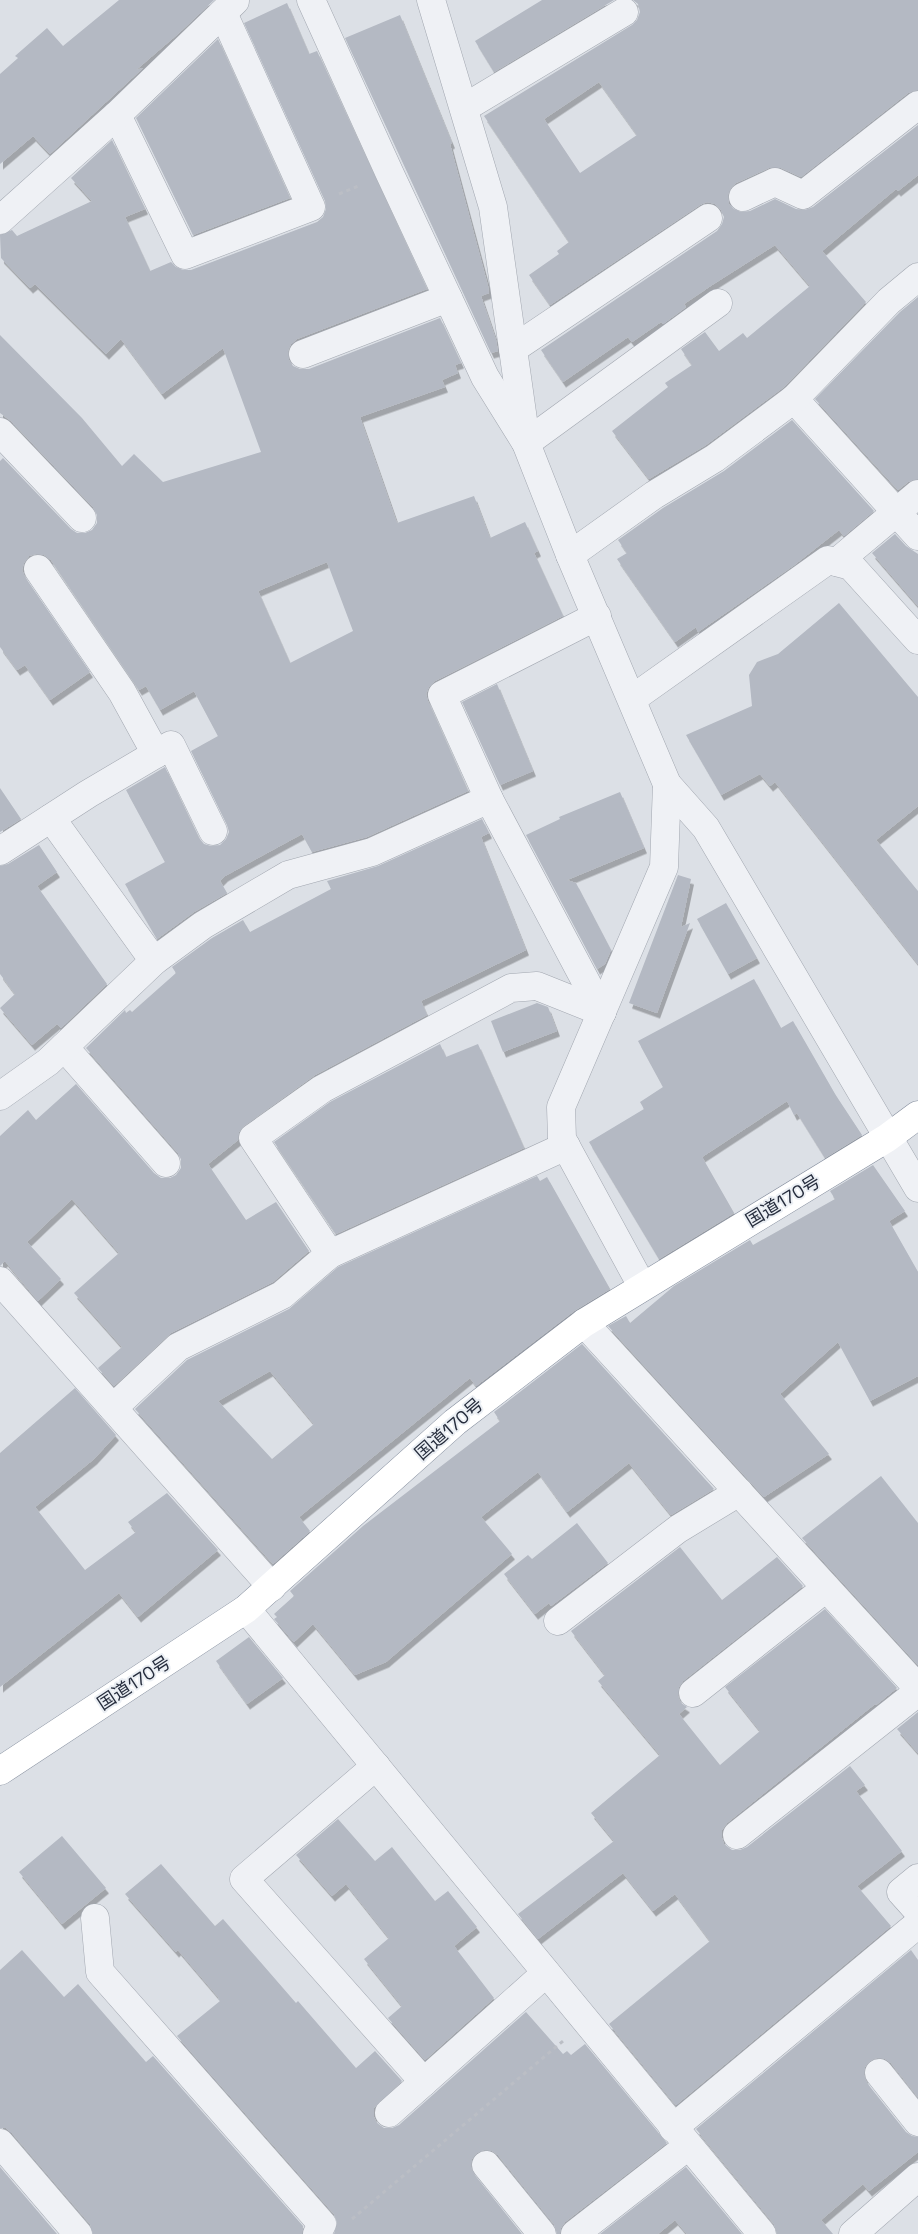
<svg xmlns="http://www.w3.org/2000/svg" width="918" height="2234" font-family="'Space Grotesk','Noto Sans JP',sans-serif">
<style>
.building{fill:#b4b9c3;fill-rule:evenodd;filter:url(#shadow)}
.lines{fill:none;stroke-linecap:round;stroke-linejoin:round}
.minor-casing{stroke:#a2a7b0;stroke-width:29}
.highway-casing{stroke:#848d9d;stroke-width:29}
.path{stroke:#bbbec5;stroke-width:3;stroke-dasharray:4 4;stroke-linecap:butt}
.minor{stroke:#eff1f5;stroke-width:28}
.highway{stroke:#fff;stroke-width:28}
.labels{text-anchor:middle;stroke-width:4;stroke-linejoin:round;paint-order:stroke}
.street-label{font-size:18px;fill:#262d3d;stroke:#ebeff4}
</style>
<defs>
<filter id="shadow"><feDropShadow dx="3" dy="5.5" stdDeviation="0" flood-color="#0004"/></filter>
</defs>
<rect width="100%" height="100%" fill="#dce0e6"/>
<g class="building">
<path d="M 119,0 L 214,0 L 179,33 L 136,70 L 143,68 L 50,154 L 33,136 L 0,164 L 0,74 L 18,58 L 15,56 L 47,28 L 63,46 Z"/>
<path d="M 542,0 L 614,0 L 494,72 L 475,41 Z"/>
<path d="M 633,0 L 918,0 L 918,90 L 908,93 L 801,177 L 781,168 L 769,168 L 736,183 L 731,188 L 728,195 L 729,204 L 734,209 L 741,212 L 750,211 L 775,199 L 796,209 L 805,210 L 813,207 L 918,125 L 918,175 L 898,191 L 896,189 L 822,251 L 866,302 L 784,387 L 706,445 L 649,479 L 612,431 L 668,387 L 665,383 L 692,365 L 681,349 L 705,332 L 719,351 L 743,333 L 747,338 L 810,286 L 775,245 L 712,285 L 684,304 L 686,307 L 663,324 L 661,322 L 632,342 L 628,337 L 563,382 L 541,350 L 717,231 L 722,224 L 724,217 L 721,210 L 715,204 L 707,202 L 700,205 L 550,305 L 529,275 L 559,254 L 557,251 L 569,242 L 484,116 L 632,25 L 637,20 L 640,12 L 638,4 ZM 599,82 L 637,135 L 580,173 L 544,119 Z"/>
<path d="M 287,3 L 309,54 L 317,51 L 427,289 L 297,339 L 291,344 L 288,351 L 289,360 L 293,366 L 300,369 L 309,369 L 440,318 L 461,363 L 455,365 L 458,373 L 442,380 L 445,387 L 360,417 L 397,523 L 474,496 L 490,538 L 525,522 L 538,551 L 534,553 L 563,616 L 435,681 L 429,687 L 426,694 L 428,701 L 468,791 L 367,837 L 312,852 L 302,834 L 225,876 L 220,881 L 227,893 L 194,912 L 157,939 L 125,884 L 165,862 L 126,790 L 165,767 L 199,838 L 204,844 L 211,846 L 220,845 L 226,839 L 229,832 L 227,825 L 191,751 L 218,736 L 194,691 L 160,710 L 146,686 L 139,690 L 51,560 L 44,555 L 36,554 L 29,556 L 24,563 L 22,570 L 25,577 L 90,672 L 50,700 L 25,665 L 17,670 L 0,647 L 0,461 L 3,458 L 71,529 L 77,533 L 85,533 L 92,530 L 97,523 L 97,515 L 93,507 L 11,421 L 0,413 L 0,335 L 82,418 L 122,466 L 134,454 L 163,482 L 261,452 L 223,348 L 162,394 L 121,339 L 106,354 L 35,284 L 30,288 L 1,258 L 0,235 L 12,230 L 17,236 L 92,201 L 71,178 L 112,140 L 145,209 L 125,217 L 150,271 L 171,262 L 176,267 L 183,270 L 191,270 L 317,222 L 323,217 L 326,209 L 325,201 L 244,23 ZM 327,562 L 353,631 L 290,663 L 258,591 Z"/>
<path d="M 400,15 L 452,143 L 450,144 L 488,286 L 489,293 L 481,296 L 496,340 L 498,351 L 491,353 L 345,38 Z"/>
<path d="M 218,39 L 290,198 L 193,235 L 136,118 Z"/>
<path d="M 918,297 L 918,479 L 908,482 L 898,490 L 815,399 L 900,312 Z"/>
<path d="M 792,420 L 874,511 L 844,536 L 839,530 L 793,566 L 698,632 L 696,627 L 675,642 L 617,559 L 627,553 L 618,540 L 663,508 L 724,471 Z"/>
<path d="M 895,534 L 906,546 L 918,554 L 918,606 L 872,553 Z"/>
<path d="M 839,603 L 918,697 L 918,806 L 876,840 L 918,891 L 918,964 L 775,782 L 770,786 L 760,774 L 721,795 L 686,735 L 752,706 L 749,675 L 757,662 L 778,654 Z"/>
<path d="M 497,684 L 533,771 L 500,785 L 462,702 Z"/>
<path d="M 0,788 L 21,819 L 0,832 Z"/>
<path d="M 620,792 L 644,848 L 567,880 L 576,883 L 611,950 L 605,964 L 597,969 L 526,835 L 560,819 L 559,817 Z"/>
<path d="M 482,819 L 489,833 L 481,837 L 526,950 L 421,1001 L 427,1015 L 315,1075 L 244,1126 L 239,1132 L 238,1140 L 208,1164 L 246,1220 L 276,1202 L 309,1251 L 273,1282 L 171,1333 L 114,1386 L 98,1368 L 122,1347 L 74,1293 L 119,1253 L 72,1199 L 27,1242 L 61,1279 L 38,1301 L 5,1261 L 0,1266 L 0,1136 L 28,1110 L 36,1120 L 76,1084 L 154,1173 L 161,1178 L 170,1178 L 176,1175 L 181,1168 L 181,1159 L 178,1153 L 86,1048 L 125,1010 L 126,1013 L 130,1010 L 132,1012 L 176,973 L 172,967 L 212,938 L 243,920 L 250,932 L 331,889 L 327,881 L 378,866 Z"/>
<path d="M 39,845 L 57,872 L 37,886 L 107,984 L 61,1028 L 57,1024 L 32,1045 L 0,1008 L 15,994 L 0,974 L 0,866 L 8,864 Z"/>
<path d="M 678,875 L 691,879 L 681,927 L 690,923 L 657,1013 L 629,1003 Z"/>
<path d="M 726,903 L 757,958 L 728,974 L 697,919 Z"/>
<path d="M 754,979 L 781,1028 L 793,1021 L 835,1094 L 862,1135 L 825,1158 L 797,1113 L 794,1115 L 787,1101 L 702,1157 L 734,1213 L 659,1259 L 589,1142 L 644,1109 L 640,1102 L 663,1087 L 638,1041 Z"/>
<path d="M 537,1003 L 548,1007 L 557,1031 L 503,1052 L 491,1021 Z"/>
<path d="M 440,1044 L 446,1057 L 478,1044 L 524,1148 L 336,1234 L 274,1142 L 330,1102 Z"/>
<path d="M 873,1165 L 905,1211 L 889,1221 L 918,1272 L 918,1376 L 870,1401 L 838,1342 L 780,1394 L 829,1454 L 764,1497 L 608,1326 L 626,1316 L 630,1323 L 674,1286 L 750,1240 L 753,1245 L 835,1199 L 830,1191 Z"/>
<path d="M 537,1176 L 540,1181 L 547,1177 L 610,1289 L 574,1311 L 476,1386 L 470,1378 L 299,1517 L 310,1531 L 273,1564 L 135,1409 L 187,1360 L 289,1309 L 338,1267 ZM 270,1371 L 314,1424 L 272,1459 L 218,1401 Z"/>
<path d="M 582,1344 L 714,1489 L 671,1515 L 629,1463 L 567,1512 L 538,1472 L 481,1517 L 512,1554 L 386,1662 L 355,1675 L 313,1624 L 294,1642 L 274,1619 L 277,1617 L 274,1614 L 294,1596 L 290,1591 L 363,1526 L 500,1421 L 494,1412 Z"/>
<path d="M 75,1388 L 116,1435 L 94,1459 L 35,1507 L 85,1570 L 136,1532 L 128,1522 L 167,1493 L 218,1550 L 138,1617 L 119,1593 L 0,1687 L 0,1453 Z"/>
<path d="M 881,1476 L 918,1523 L 918,1665 L 802,1538 Z"/>
<path d="M 577,1523 L 608,1563 L 551,1606 L 549,1603 L 535,1614 L 504,1574 L 528,1555 L 532,1559 Z"/>
<path d="M 680,1547 L 722,1600 L 777,1557 L 803,1586 L 683,1681 L 679,1687 L 678,1696 L 681,1703 L 687,1707 L 679,1714 L 720,1765 L 760,1731 L 725,1687 L 825,1609 L 897,1688 L 876,1705 L 875,1704 L 727,1823 L 722,1830 L 722,1838 L 724,1844 L 732,1850 L 740,1850 L 747,1847 L 850,1766 L 865,1785 L 856,1791 L 902,1851 L 857,1886 L 891,1926 L 676,2105 L 609,2024 L 710,1941 L 675,1894 L 653,1911 L 623,1873 L 538,1939 L 518,1914 L 614,1841 L 591,1813 L 660,1755 L 598,1681 L 605,1675 L 571,1631 Z"/>
<path d="M 249,1637 L 283,1678 L 247,1704 L 216,1661 Z"/>
<path d="M 918,1712 L 918,1753 L 897,1729 Z"/>
<path d="M 338,1819 L 375,1861 L 392,1847 L 435,1901 L 448,1891 L 477,1927 L 454,1946 L 494,1998 L 425,2060 L 388,2018 L 402,2006 L 364,1959 L 389,1938 L 346,1884 L 332,1896 L 296,1855 Z"/>
<path d="M 62,1836 L 106,1888 L 62,1924 L 19,1872 Z"/>
<path d="M 161,1864 L 215,1926 L 223,1919 L 296,2003 L 298,2001 L 356,2068 L 375,2051 L 402,2081 L 374,2108 L 374,2117 L 377,2123 L 384,2128 L 392,2128 L 399,2125 L 526,2012 L 563,2054 L 567,2051 L 571,2055 L 585,2044 L 667,2143 L 565,2222 L 561,2228 L 560,2234 L 557,2234 L 554,2224 L 498,2155 L 492,2151 L 484,2150 L 477,2153 L 472,2159 L 471,2167 L 474,2174 L 522,2234 L 334,2234 L 337,2223 L 334,2214 L 177,2036 L 220,2001 L 218,1999 L 219,1998 L 178,1950 L 176,1952 L 125,1894 Z"/>
<path d="M 22,1950 L 64,1997 L 78,1984 L 146,2062 L 153,2056 L 303,2226 L 302,2234 L 93,2234 L 90,2224 L 12,2133 L 6,2128 L 0,2128 L 0,1970 Z"/>
<path d="M 911,1950 L 918,1960 L 918,2097 L 891,2063 L 885,2059 L 877,2058 L 870,2061 L 865,2067 L 864,2075 L 867,2083 L 906,2132 L 912,2136 L 918,2137 L 918,2152 L 869,2191 L 863,2184 L 821,2220 L 833,2234 L 777,2234 L 774,2224 L 696,2129 Z"/>
<path d="M 0,2167 L 57,2234 L 0,2234 Z"/>
<path d="M 686,2167 L 742,2234 L 687,2234 L 675,2220 L 658,2234 L 600,2234 Z"/>
</g>
<g class="lines">
<defs>
<g id="minor">
<path d="M 311,0 L 389,172 L 485,377 L 526,443 L 570,555 L 667,784 L 706,828 L 918,1188"/>
<path d="M 431,0 L 493,207 L 525,434"/>
<path d="M 464,108 L 624,12"/>
<path d="M 117,115 L 185,255 L 311,207 L 223,13"/>
<path d="M 743,197 L 775,182 L 803,195 L 918,105"/>
<path d="M 0,220 L 117,115 L 235,1"/>
<path d="M 513,349 L 708,218"/>
<path d="M 303,354 L 448,298"/>
<path d="M 794,399 L 918,536"/>
<path d="M 0,432 L 82,518"/>
<path d="M 526,443 L 718,303"/>
<path d="M 570,555 L 654,495 L 715,458 L 794,399 L 889,301 L 918,277"/>
<path d="M 837,562 L 918,494"/>
<path d="M 38,569 L 122,692 L 156,754"/>
<path d="M 632,699 L 828,560 L 851,566 L 918,640"/>
<path d="M 489,799 L 442,695 L 597,616"/>
<path d="M 51,818 L 154,961"/>
<path d="M 0,851 L 88,794 L 171,745 L 213,831"/>
<path d="M 64,1047 L 166,1163"/>
<path d="M 0,1096 L 48,1062 L 154,961 L 203,925 L 288,875 L 372,852 L 489,799 L 602,1012"/>
<path d="M 330,1254 L 253,1138 L 322,1089 L 511,988 L 537,986 L 602,1012"/>
<path d="M 0,1281 L 272,1587"/>
<path d="M 642,1286 L 562,1139 L 561,1107 L 664,867 L 667,784"/>
<path d="M 584,1323 L 918,1688"/>
<path d="M 113,1408 L 178,1347 L 282,1295 L 330,1254 L 566,1146"/>
<path d="M 246,1609 L 762,2234"/>
<path d="M 558,1621 L 678,1529 L 739,1492"/>
<path d="M 693,1693 L 826,1588"/>
<path d="M 376,1766 L 244,1879 L 424,2082"/>
<path d="M 737,1835 L 918,1692"/>
<path d="M 918,1878 L 901,1892 L 918,1911"/>
<path d="M 95,1918 L 100,1972 L 322,2224 L 317,2234"/>
<path d="M 879,2073 L 918,2122"/>
<path d="M 389,2113 L 546,1973"/>
<path d="M 673,2128 L 918,1924"/>
<path d="M 0,2143 L 78,2234"/>
<path d="M 486,2165 L 542,2234"/>
<path d="M 575,2234 L 688,2146"/>
<path d="M 853,2234 L 918,2177"/>
</g>
<path id="highway" d="M 0,1771 L 246,1609 L 455,1422 L 584,1323 L 887,1138 L 918,1115"/>
</defs>
<use href="#minor" class="minor-casing"/>
<use href="#highway" class="highway-casing"/>
<g class="path">
<path d="M 339,194 L 361,185"/>
<path d="M 352,2219 L 563,2041"/>
</g>
<use href="#minor" class="minor"/>
<use href="#highway" class="highway"/>
</g>
<g class="labels">
<g class="street-label">
<text transform="translate(783 1201) rotate(-31)" y="6">国道170号</text>
<text transform="translate(449 1429) rotate(-41)" y="6">国道170号</text>
<text transform="translate(134 1683) rotate(-33)" y="6">国道170号</text>
</g>
</g>
</svg>
